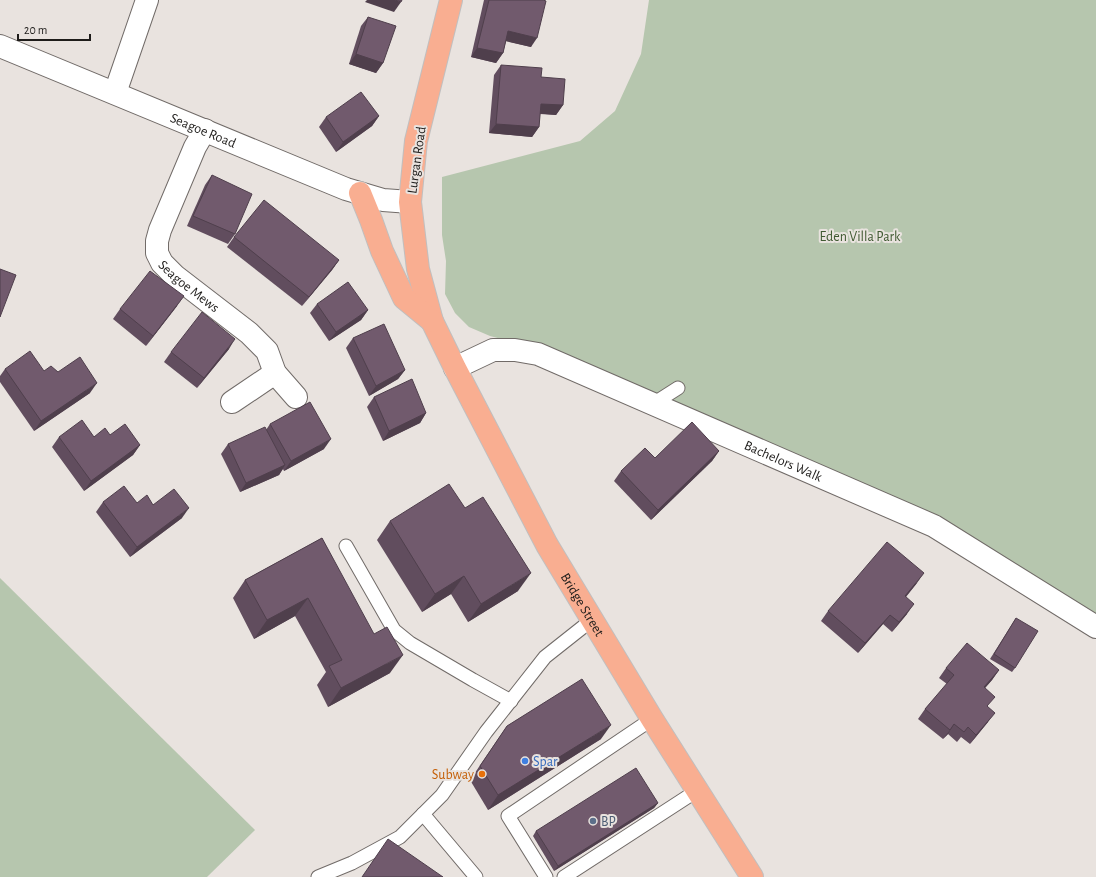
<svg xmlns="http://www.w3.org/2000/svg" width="1096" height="877" font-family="'Alegreya Sans',sans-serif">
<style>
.green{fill:#b6c6ae}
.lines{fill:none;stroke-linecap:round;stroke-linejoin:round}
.service-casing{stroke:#716b68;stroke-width:15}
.minor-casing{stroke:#716b68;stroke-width:24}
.secondary-casing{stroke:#716b68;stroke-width:24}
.primary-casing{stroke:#c0bfbf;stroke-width:24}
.service{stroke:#fff;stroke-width:13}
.minor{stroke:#fff;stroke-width:22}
.secondary{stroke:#fff;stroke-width:22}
.primary{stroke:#f9ae91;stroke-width:22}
.wall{fill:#614d5e}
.shaded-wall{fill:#4f3f4c}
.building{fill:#715a6d;stroke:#4f3f4c}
.shop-dot{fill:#3f7fe0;stroke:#e9e3df;stroke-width:1.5}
.food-dot{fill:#e8710a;stroke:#e9e3df;stroke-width:1.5}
.service-dot{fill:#5c6f8a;stroke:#e9e3df;stroke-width:1.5}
.labels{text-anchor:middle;stroke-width:4;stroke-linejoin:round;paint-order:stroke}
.street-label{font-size:14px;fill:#1e1c1a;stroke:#e9e3df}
.park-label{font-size:14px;fill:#405a32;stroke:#e9e3df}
.shop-label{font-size:14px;fill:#366cbe;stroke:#e9e3df;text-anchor:start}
.food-label{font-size:14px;fill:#c56008;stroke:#e9e3df;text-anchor:end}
.service-label{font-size:14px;fill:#4e5e75;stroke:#e9e3df;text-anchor:start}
</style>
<rect width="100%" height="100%" fill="#e9e3df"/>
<g class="green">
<path d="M 649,0 L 1096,0 L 1096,627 L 934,526 L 520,344 L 490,336 L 469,327 L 455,313 L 445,294 L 446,261 L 442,235 L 442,177 L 580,141 L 615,111 L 641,54 Z"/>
<path d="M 0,578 L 255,830 L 207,877 L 0,877 Z"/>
</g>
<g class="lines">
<defs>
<g id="service">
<path d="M 653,404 L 678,388"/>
<path d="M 346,546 L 394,630 L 410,643 L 473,680 L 511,701"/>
<path d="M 423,814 L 476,877"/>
<path d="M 318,877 L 352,863 L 400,837 L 442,795 L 486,732 L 545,657 L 593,619"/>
<path d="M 546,877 L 508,816 L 652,719"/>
<path d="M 564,877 L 698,790"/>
</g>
<g id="minor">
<path d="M 115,93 L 147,0"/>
<path id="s1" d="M 205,130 L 195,147 L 160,230 L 157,241 L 157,253 L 162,263 L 175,276 L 249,333 L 267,351 L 275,373 L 296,397"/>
<path id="s2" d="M 455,368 L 493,350 L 515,350 L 538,354 L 934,526 L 1096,627"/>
<path d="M 232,402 L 275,373"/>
</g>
<g id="secondary">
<path id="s3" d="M 0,46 L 346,189 L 383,200 L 410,202"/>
</g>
<g id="primary">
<path id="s4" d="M 451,0 L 416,141 L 410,202 L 418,269 L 432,321 L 455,368 L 547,545 L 652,719 L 752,877"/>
<path d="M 360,193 L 371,220 L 382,251 L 404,298 L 432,321"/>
</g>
</defs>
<use href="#service" class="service-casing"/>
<use href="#minor" class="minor-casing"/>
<use href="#secondary" class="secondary-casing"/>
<use href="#primary" class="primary-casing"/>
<use href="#service" class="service"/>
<use href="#minor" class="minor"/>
<use href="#secondary" class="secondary"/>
<use href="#primary" class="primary"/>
</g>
<g class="wall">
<path d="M 484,0 L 543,0 L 531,47 L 506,41 L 503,53 L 496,63 L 471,57 Z"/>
<path d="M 368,17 L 383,63 L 376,73 L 349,64 L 361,26 Z"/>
<path d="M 501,65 L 541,77 L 563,105 L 556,115 L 540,114 L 539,127 L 532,137 L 489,133 L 494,75 Z"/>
<path d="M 379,116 L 372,126 L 336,152 L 319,127 L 326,117 Z"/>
<path d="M 212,175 L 235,234 L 228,244 L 187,226 L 205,185 Z"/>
<path d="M 234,237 L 339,260 L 332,270 L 302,306 L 227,247 Z"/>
<path d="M 317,304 L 368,310 L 361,320 L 329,341 L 310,313 Z"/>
<path d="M 177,306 L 146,346 L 113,319 L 120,309 Z"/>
<path d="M 353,338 L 405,370 L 398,379 L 369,396 L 346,348 Z"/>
<path d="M 229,349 L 197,388 L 164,362 L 171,352 Z"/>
<path d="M 5,369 L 44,371 L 58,372 L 90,393 L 34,431 L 0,382 L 0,376 Z"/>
<path d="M 374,397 L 426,413 L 420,423 L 383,441 L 367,407 Z"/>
<path d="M 270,424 L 324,449 L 284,471 L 283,469 L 279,475 L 240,492 L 221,454 L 228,444 L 266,430 Z"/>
<path d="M 110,435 L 140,445 L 133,455 L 84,491 L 52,447 L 59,437 L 94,437 Z"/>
<path d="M 719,451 L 712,461 L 651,520 L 614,481 L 621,471 L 655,458 Z"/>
<path d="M 103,502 L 153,505 L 182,518 L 130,557 L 96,512 Z"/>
<path d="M 390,521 L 518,591 L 468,622 L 451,594 L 422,612 L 377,540 Z"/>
<path d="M 322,538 L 390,673 L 328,707 L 317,685 L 326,672 L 295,616 L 254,639 L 233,598 L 245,580 Z"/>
<path d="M 917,583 L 906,597 L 907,614 L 892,632 L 883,624 L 858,653 L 821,621 L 828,611 Z"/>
<path d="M 1016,618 L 1015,668 L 1012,672 L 990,659 Z"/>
<path d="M 946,668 L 999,670 L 992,680 L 985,688 L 988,706 L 988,722 L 970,744 L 961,737 L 957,742 L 948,734 L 943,739 L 918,719 L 925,709 L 947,684 L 939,678 Z"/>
<path d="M 507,726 L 601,739 L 488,810 L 470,780 Z"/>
<path d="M 658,803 L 654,808 L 554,871 L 533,836 L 536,831 Z"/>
</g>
<g class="shaded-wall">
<path d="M 367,0 L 395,0 L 401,2 L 394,12 L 365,2 Z"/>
<path d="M 508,31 L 537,38 L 531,47 L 501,40 Z"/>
<path d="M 477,48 L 503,53 L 496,63 L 471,57 Z"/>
<path d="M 356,54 L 383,63 L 376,73 L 349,64 Z"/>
<path d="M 541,104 L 563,105 L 556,115 L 534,113 Z"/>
<path d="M 379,116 L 372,126 L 336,152 L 343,142 Z"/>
<path d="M 496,124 L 539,127 L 532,137 L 489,133 Z"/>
<path d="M 339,260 L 332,270 L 302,306 L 309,297 Z"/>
<path d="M 184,296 L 177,306 L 146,346 L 153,336 Z"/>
<path d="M 368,310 L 361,320 L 329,341 L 336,332 Z"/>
<path d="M 235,339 L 229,349 L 197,388 L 204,378 Z"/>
<path d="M 405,370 L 398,379 L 369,396 L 376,386 Z"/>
<path d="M 97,383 L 90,393 L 34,431 L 41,421 Z"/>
<path d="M 426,413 L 420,423 L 383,441 L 389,431 Z"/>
<path d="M 331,439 L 324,449 L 284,471 L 291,461 Z"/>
<path d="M 140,445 L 133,455 L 84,491 L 91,481 Z"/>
<path d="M 719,451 L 712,461 L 651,520 L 658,510 Z"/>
<path d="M 285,465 L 279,475 L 240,492 L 246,483 Z"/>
<path d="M 189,508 L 182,518 L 130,557 L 137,547 Z"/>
<path d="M 531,573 L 518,591 L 468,622 L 481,604 Z"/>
<path d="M 924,573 L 917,583 L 898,606 L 905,596 Z"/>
<path d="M 464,576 L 451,594 L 422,612 L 435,594 Z"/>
<path d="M 308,598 L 295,616 L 254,639 L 267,620 Z"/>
<path d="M 914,604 L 907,614 L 892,632 L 899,622 Z"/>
<path d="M 890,615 L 883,624 L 858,653 L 865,643 Z"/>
<path d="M 403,655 L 390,673 L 328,707 L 341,688 Z"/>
<path d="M 999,670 L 992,680 L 977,697 L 984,687 Z"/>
<path d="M 995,713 L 988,722 L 970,744 L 976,735 Z"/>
<path d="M 954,724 L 948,734 L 943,739 L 950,730 Z"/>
<path d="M 611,725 L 601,739 L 488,810 L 498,795 Z"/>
<path d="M 658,803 L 654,808 L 554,871 L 558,866 Z"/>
</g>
<g class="building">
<path d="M 395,0 L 402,0 L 401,2 Z"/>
<path d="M 489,0 L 543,0 L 546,1 L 537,38 L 508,31 L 503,53 L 477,48 Z"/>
<path d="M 368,17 L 396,26 L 383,63 L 356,54 Z"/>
<path d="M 501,65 L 542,68 L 541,77 L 565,79 L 563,105 L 541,104 L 539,127 L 496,124 Z"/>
<path d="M 361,92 L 379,116 L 343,142 L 326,117 Z"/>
<path d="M 212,175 L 252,194 L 235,234 L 193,216 Z"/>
<path d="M 264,200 L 339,260 L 309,297 L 234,237 Z"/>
<path d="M 0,269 L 16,275 L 0,317 Z"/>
<path d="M 150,271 L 184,296 L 153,336 L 120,309 Z"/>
<path d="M 348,282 L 368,310 L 336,332 L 317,304 Z"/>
<path d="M 202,312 L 235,339 L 204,378 L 171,352 Z"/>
<path d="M 384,324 L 405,370 L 376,386 L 353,338 Z"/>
<path d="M 30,351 L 44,371 L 51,366 L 58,372 L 80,357 L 97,383 L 41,421 L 5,369 Z"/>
<path d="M 412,379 L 426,413 L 389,431 L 374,397 Z"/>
<path d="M 310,402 L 331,439 L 291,461 L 270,424 Z"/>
<path d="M 82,420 L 94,437 L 105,428 L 110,435 L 125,424 L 140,445 L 91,481 L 59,437 Z"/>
<path d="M 692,422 L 719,451 L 658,510 L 621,471 L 645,448 L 655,458 Z"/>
<path d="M 265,427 L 285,465 L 246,483 L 228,444 Z"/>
<path d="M 449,484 L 465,508 L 483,497 L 531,573 L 481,604 L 464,576 L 435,594 L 390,521 Z"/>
<path d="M 124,486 L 137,503 L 147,495 L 153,505 L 174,489 L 189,508 L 137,547 L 103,502 Z"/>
<path d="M 322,538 L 374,634 L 387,627 L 403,655 L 341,688 L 329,666 L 342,660 L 308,598 L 267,620 L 245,580 Z"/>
<path d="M 887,542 L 924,573 L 905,596 L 914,604 L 899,622 L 890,615 L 865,643 L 828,611 Z"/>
<path d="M 1016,618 L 1038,631 L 1015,668 L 994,654 Z"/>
<path d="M 967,643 L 999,670 L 984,687 L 995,697 L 987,706 L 995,713 L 976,735 L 968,727 L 964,732 L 954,724 L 950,730 L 925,709 L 954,675 L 946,668 Z"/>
<path d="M 582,679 L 611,725 L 498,795 L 480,766 L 507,726 Z"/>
<path d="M 636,768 L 658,803 L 558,866 L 536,831 Z"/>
<path d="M 388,839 L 443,877 L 362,877 Z"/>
</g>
<circle class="shop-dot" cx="525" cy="761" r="4"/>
<circle class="food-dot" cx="482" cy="774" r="4"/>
<circle class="service-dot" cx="593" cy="821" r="4"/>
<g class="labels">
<g class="street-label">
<text dy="5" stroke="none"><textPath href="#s3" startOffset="220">Seagoe Road</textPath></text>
<text transform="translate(416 160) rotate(-82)" y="5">Lurgan Road</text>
<text dy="5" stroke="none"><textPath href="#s1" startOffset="180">Seagoe Mews</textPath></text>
<text dy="5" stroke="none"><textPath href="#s2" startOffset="355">Bachelors Walk</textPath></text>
<text dy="5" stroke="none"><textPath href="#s4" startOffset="649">Bridge Street</textPath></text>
</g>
<g class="park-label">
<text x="860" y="241">Eden Villa Park</text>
</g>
<g class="shop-label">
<text x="533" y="766">Spar</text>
</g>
<g class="food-label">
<text x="474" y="779">Subway</text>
</g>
<g class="service-label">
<text x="601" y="826">BP</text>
</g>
</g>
<path d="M18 34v6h72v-6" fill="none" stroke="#1e1c1a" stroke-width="2"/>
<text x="24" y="34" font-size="12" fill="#1e1c1a" stroke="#e9e3df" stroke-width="3" paint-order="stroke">20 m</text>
</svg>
